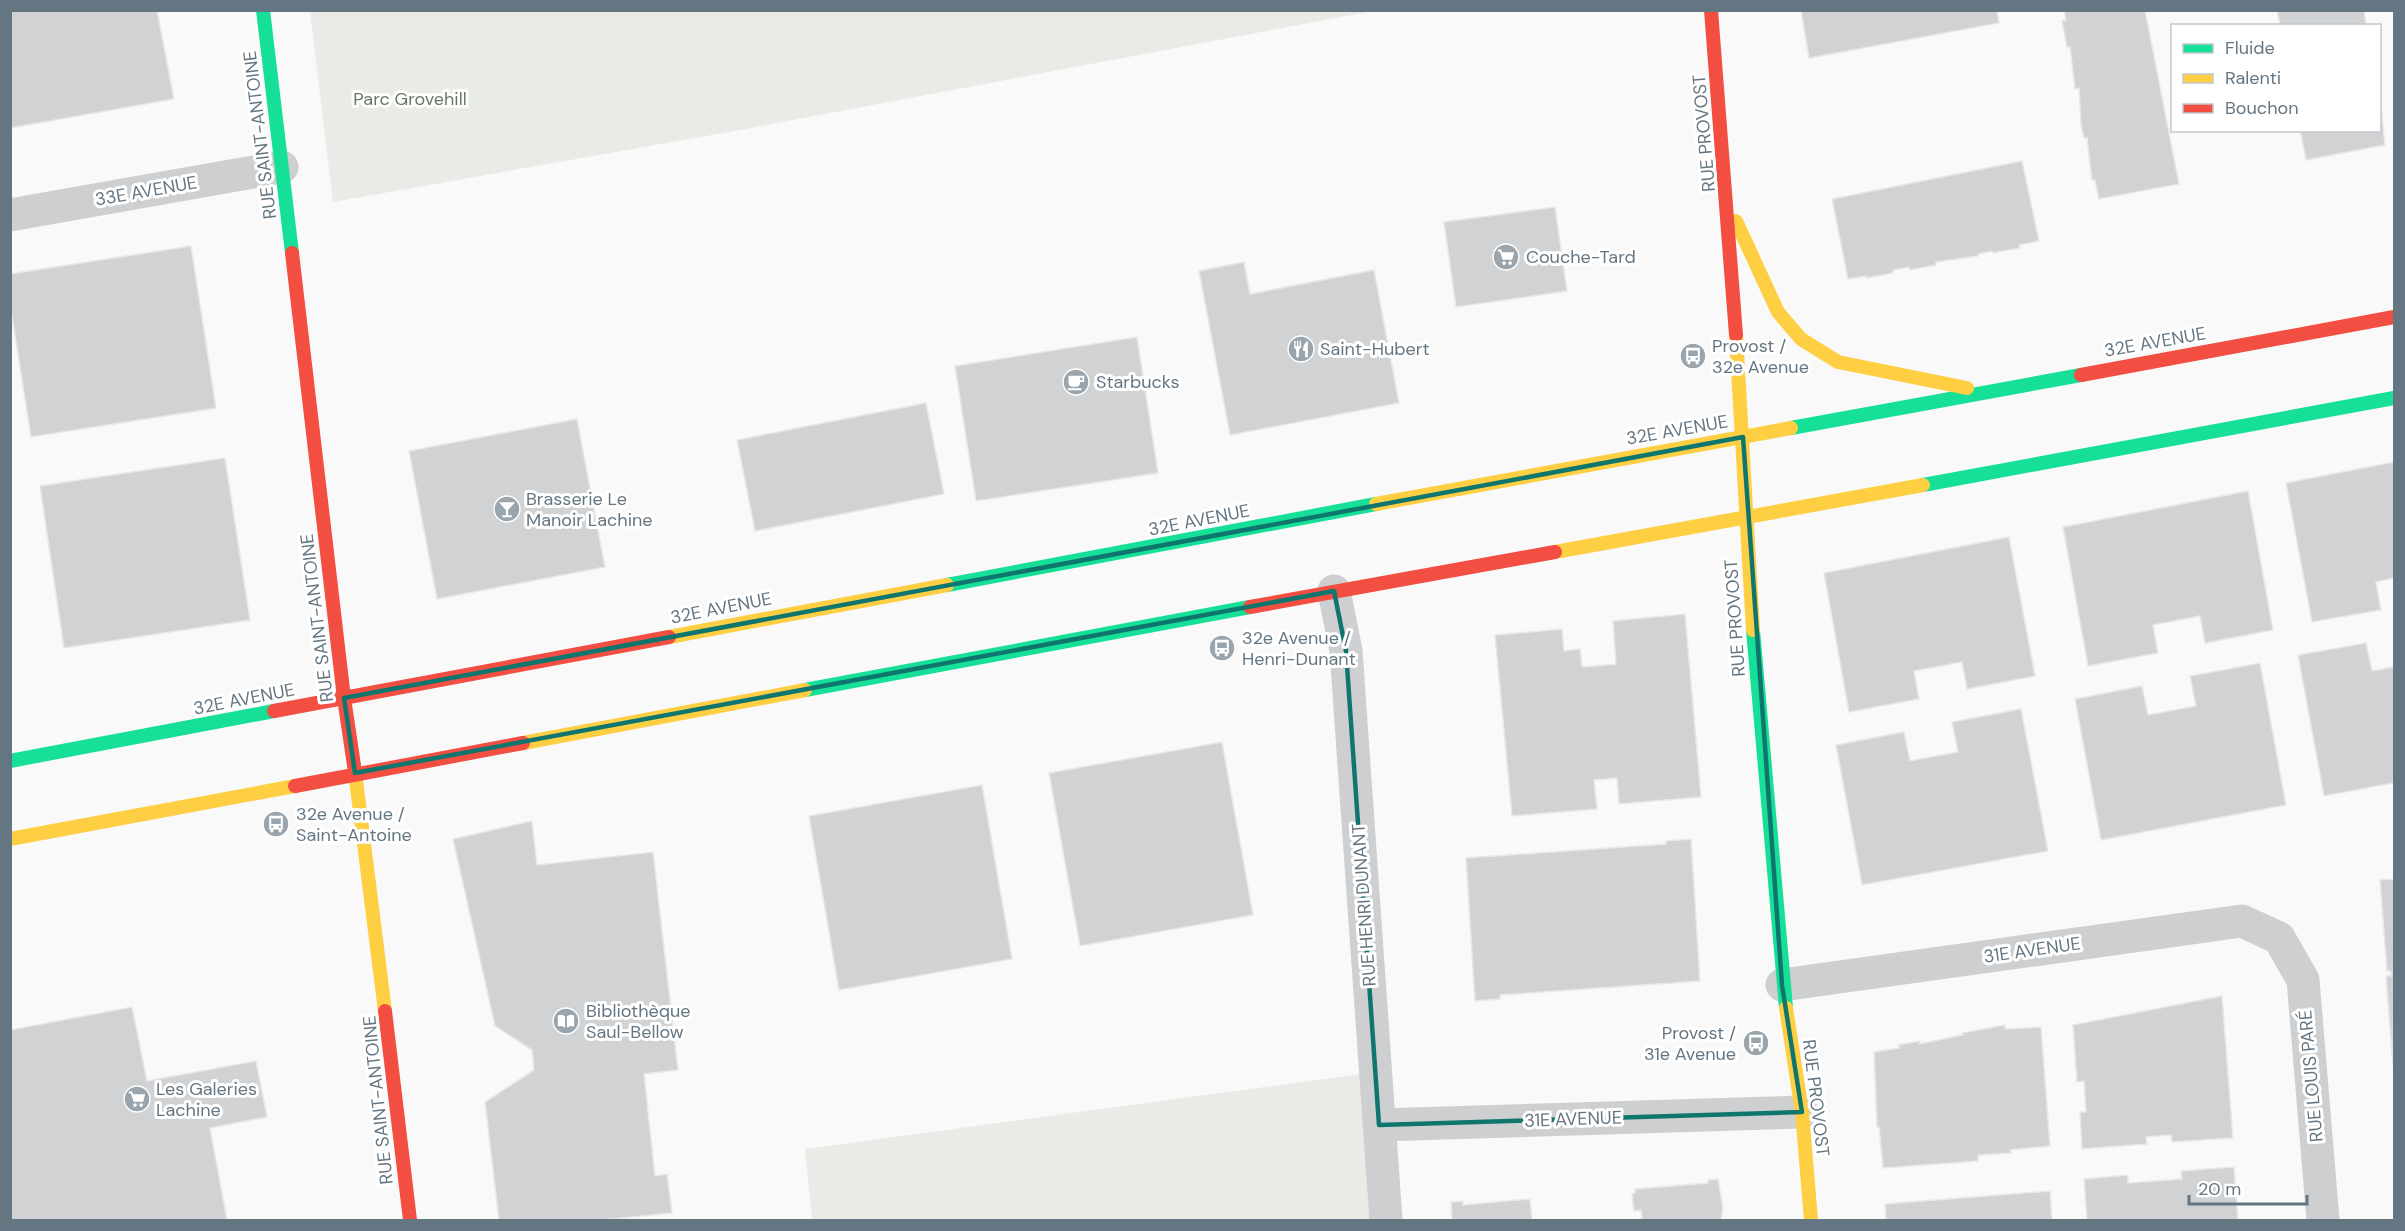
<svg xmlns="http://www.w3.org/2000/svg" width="2405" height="1231" font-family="'DM Sans',sans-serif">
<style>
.green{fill:#e8ebe6}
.building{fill:#d0d2d3;stroke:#e8e8e8;stroke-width:1.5}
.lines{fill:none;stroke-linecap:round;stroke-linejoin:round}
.street{stroke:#cecfd0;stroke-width:33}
.fast{stroke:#16e098;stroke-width:14}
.slow{stroke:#ffcf43;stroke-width:14}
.jam{stroke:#f24e42;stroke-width:14}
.marked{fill:none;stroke:#0f766e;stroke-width:4.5;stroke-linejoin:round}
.labels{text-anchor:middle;stroke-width:6;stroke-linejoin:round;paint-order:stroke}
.park-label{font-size:18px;fill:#687a64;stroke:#fff}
.street-label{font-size:18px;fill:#657683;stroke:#fff}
.poi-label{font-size:18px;fill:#657683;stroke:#fff;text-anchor:start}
</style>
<rect width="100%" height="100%" fill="#f9f9f9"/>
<g class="green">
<path d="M 310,11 L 310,10 L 1373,11 L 729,132 L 333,202 Z"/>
<path d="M 1362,1074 L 1372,1220 L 812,1220 L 805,1149 Z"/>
</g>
<g class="building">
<path d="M 10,10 L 157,10 L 174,99 L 10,128 Z"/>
<path d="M 1801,10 L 1997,10 L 1999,23 L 1809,58 Z"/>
<path d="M 2145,10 L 2179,184 L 2099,199 L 2095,180 L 2092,180 L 2087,138 L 2084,138 L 2081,125 L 2079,88 L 2075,89 L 2070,47 L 2067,47 L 2062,21 L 2066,20 L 2064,10 Z"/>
<path d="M 2277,10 L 2364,10 L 2366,26 L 2280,26 Z"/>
<path d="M 2380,99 L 2385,145 L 2306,160 L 2300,130 L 2380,130 Z"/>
<path d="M 2022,161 L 2039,241 L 2019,245 L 2020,248 L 1993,253 L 1992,251 L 1978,254 L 1978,256 L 1936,262 L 1936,265 L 1910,270 L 1909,267 L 1893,270 L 1893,273 L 1867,278 L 1867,276 L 1848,279 L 1832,199 Z"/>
<path d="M 1555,207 L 1567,291 L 1456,307 L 1444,222 Z"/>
<path d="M 191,246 L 216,408 L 31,437 L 10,303 L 10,274 Z"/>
<path d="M 1244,262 L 1250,294 L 1374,270 L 1399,403 L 1230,435 L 1199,271 Z"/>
<path d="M 1137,337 L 1158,473 L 976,501 L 955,366 Z"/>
<path d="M 926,403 L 944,494 L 755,531 L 737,440 Z"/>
<path d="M 577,419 L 605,567 L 437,599 L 409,451 Z"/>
<path d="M 225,458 L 250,620 L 64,648 L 40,486 Z"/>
<path d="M 2394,462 L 2394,578 L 2376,582 L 2381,610 L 2312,622 L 2286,483 Z"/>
<path d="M 2248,491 L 2273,630 L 2205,643 L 2200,616 L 2153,625 L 2158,653 L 2088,666 L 2063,527 Z"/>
<path d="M 2009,537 L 2035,676 L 1967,689 L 1962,662 L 1914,671 L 1919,699 L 1849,712 L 1824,573 Z"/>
<path d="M 1685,614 L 1701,797 L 1619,804 L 1617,778 L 1594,780 L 1597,809 L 1512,816 L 1495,635 L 1562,629 L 1564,651 L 1580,649 L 1582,667 L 1616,664 L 1613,621 Z"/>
<path d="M 2366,643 L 2372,671 L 2394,667 L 2394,783 L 2324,796 L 2298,655 Z"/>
<path d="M 2260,663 L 2286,805 L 2101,840 L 2075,699 L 2142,686 L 2148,715 L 2196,706 L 2190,676 Z"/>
<path d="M 2021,709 L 2048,851 L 1862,885 L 1836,745 L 1904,732 L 1910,761 L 1958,752 L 1952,722 Z"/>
<path d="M 1222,742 L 1253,915 L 1080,946 L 1049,773 Z"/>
<path d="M 982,785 L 1012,959 L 839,990 L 809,816 Z"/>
<path d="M 532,821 L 537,865 L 653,852 L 678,1070 L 644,1074 L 655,1176 L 667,1174 L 672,1213 L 602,1220 L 499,1220 L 485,1102 L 534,1070 L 532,1050 L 495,1026 L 453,839 Z"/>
<path d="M 1691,839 L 1700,981 L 1500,995 L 1500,999 L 1475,1001 L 1466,858 L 1666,844 L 1666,841 Z"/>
<path d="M 2394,879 L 2394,973 L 2391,973 L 2390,971 L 2387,971 L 2380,880 Z"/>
<path d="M 2391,973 L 2394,973 L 2393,1066 L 2386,976 L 2391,976 Z"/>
<path d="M 2222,996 L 2233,1138 L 2172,1142 L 2171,1135 L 2146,1137 L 2147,1144 L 2082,1149 L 2080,1112 L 2086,1112 L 2084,1081 L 2077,1082 L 2073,1025 Z"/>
<path d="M 132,1007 L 147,1081 L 256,1061 L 267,1117 L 210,1128 L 227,1220 L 10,1220 L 10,1030 Z"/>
<path d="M 2005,1025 L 2005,1029 L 2041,1027 L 2050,1146 L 2010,1150 L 2011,1153 L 1978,1155 L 1978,1161 L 1883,1168 L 1879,1127 L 1877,1127 L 1874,1052 L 1900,1048 L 1898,1045 L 1920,1041 L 1919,1044 L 1963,1035 L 1962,1033 Z"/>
<path d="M 2234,1167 L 2238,1220 L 2087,1220 L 2084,1179 L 2128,1175 L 2128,1183 L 2182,1179 L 2181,1171 Z"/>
<path d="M 1718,1179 L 1723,1208 L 1721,1220 L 1642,1220 L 1641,1210 L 1634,1211 L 1632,1194 L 1635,1193 L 1635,1189 L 1708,1183 L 1708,1180 Z"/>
<path d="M 2050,1191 L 2052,1220 L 1886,1220 L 1885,1204 Z"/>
<path d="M 1530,1199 L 1532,1220 L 1452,1220 L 1451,1202 L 1463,1201 L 1463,1205 Z"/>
</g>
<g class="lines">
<g class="street">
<path d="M 10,215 L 282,167"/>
<path d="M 1334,591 L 1346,651 L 1386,1220"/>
<path d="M 1782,985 L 2242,921 L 2279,938 L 2303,980 L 2323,1220"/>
<path d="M 1379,1125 L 1802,1112"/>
</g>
<g class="fast">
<path d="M 263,10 L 292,253"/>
<path d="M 1791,428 L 2081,375"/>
<path d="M 1923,485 L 2394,398"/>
<path d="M 947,585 L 1376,504"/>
<path d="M 1753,630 L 1786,1008"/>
<path d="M 805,690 L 1250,607"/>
<path d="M 10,761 L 274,711"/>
</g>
<g class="slow">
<path d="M 1736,221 L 1778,312 L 1801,339 L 1838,362 L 1967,388"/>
<path d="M 1736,335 L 1753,630"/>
<path d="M 1376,504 L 1791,428"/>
<path d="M 1555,552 L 1923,485"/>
<path d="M 669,637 L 947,585"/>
<path d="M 523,743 L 805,690"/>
<path d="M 355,772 L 385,1011"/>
<path d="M 10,839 L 295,786"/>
<path d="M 1786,1008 L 1802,1112 L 1811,1220"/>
</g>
<g class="jam">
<path d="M 1711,10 L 1736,335"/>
<path d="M 292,253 L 344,698 L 355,772"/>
<path d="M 2081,375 L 2394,317"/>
<path d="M 1250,607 L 1555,552"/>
<path d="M 274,711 L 669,637"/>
<path d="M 295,786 L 523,743"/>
<path d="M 385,1011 L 410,1220"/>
</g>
</g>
<path class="marked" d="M 1743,437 L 1782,985 L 1802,1112 L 1379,1125 L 1346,651 L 1334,591 L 355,773 L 344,698 Z"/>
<defs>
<symbol id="supermarket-disc" viewBox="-11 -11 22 22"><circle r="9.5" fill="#99a4ac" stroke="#fff"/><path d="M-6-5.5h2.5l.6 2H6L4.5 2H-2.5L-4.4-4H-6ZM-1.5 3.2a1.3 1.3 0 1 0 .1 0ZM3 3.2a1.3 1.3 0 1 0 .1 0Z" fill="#fff"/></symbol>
<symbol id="restaurant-disc" viewBox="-11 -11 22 22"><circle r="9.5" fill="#99a4ac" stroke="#fff"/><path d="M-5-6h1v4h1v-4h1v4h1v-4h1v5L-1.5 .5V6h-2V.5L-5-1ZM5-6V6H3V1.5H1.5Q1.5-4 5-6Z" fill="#fff"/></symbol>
<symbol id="bus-disc" viewBox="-11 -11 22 22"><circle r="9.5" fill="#99a4ac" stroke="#fff"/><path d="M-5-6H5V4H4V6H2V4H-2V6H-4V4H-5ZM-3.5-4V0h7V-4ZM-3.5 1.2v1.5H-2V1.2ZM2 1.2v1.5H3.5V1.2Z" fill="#fff"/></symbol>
<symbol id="cafe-disc" viewBox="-11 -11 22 22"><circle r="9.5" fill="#99a4ac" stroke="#fff"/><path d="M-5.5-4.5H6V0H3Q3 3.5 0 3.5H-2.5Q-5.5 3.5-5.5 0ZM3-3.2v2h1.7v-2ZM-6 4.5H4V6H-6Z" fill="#fff"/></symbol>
<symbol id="bar-disc" viewBox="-11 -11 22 22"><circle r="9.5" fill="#99a4ac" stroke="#fff"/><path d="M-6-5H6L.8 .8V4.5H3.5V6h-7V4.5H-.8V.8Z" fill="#fff"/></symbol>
<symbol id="library-disc" viewBox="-11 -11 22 22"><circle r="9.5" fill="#99a4ac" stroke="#fff"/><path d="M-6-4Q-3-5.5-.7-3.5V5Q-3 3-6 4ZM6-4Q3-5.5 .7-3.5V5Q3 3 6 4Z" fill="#fff"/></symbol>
</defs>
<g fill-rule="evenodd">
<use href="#supermarket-disc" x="1491" y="242" width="30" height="30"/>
<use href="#restaurant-disc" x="1286" y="334" width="30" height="30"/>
<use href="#bus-disc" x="1678" y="341" width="30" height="30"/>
<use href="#cafe-disc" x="1061" y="367" width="30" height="30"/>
<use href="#bar-disc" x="492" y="494" width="30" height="30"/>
<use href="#bus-disc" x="1207" y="633" width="30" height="30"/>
<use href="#bus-disc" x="261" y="809" width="30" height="30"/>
<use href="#library-disc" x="551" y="1006" width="30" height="30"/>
<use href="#bus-disc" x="1741" y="1028" width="30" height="30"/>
<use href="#supermarket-disc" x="122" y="1084" width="30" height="30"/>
</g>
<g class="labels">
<g class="park-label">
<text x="410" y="105">Parc Grovehill</text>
</g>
<g class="street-label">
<text transform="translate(1704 133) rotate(-95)" y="6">RUE PROVOST</text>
<text transform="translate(260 135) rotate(-97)" y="6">RUE SAINT-ANTOINE</text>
<text transform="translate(146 191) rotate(-10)" y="6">33E AVENUE</text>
<text transform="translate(2155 342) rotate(-10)" y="6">32E AVENUE</text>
<text transform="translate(1677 430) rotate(-10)" y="6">32E AVENUE</text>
<text transform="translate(1199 520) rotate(-11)" y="6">32E AVENUE</text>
<text transform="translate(721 608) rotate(-11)" y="6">32E AVENUE</text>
<text transform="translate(317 618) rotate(-97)" y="6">RUE SAINT-ANTOINE</text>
<text transform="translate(1735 618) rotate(-94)" y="6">RUE PROVOST</text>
<text transform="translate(244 699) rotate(-11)" y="6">32E AVENUE</text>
<text transform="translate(1364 905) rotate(-94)" y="6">RUE HENRI DUNANT</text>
<text transform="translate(2032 950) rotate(-8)" y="6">31E AVENUE</text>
<text transform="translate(2311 1076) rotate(-95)" y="6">RUE LOUIS PARÉ</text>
<text transform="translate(1816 1098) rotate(83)" y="6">RUE PROVOST</text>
<text transform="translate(378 1100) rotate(-96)" y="6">RUE SAINT-ANTOINE</text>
<text transform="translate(1573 1119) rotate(-2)" y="6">31E AVENUE</text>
</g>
<g class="poi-label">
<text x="1526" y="263">Couche-Tard</text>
<text x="1712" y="352">Provost /<tspan x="1712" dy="21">32e Avenue</tspan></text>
<text x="1320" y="355">Saint-Hubert</text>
<text x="1096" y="388">Starbucks</text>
<text x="526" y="505">Brasserie Le<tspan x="526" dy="21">Manoir Lachine</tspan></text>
<text x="1242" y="644">32e Avenue /<tspan x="1242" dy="21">Henri-Dunant</tspan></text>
<text x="296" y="820">32e Avenue /<tspan x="296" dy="21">Saint-Antoine</tspan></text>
<text x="586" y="1017">Bibliothèque<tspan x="586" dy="21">Saul-Bellow</tspan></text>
<text x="1736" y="1039" text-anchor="end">Provost /<tspan x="1736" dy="21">31e Avenue</tspan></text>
<text x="156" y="1095">Les Galeries<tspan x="156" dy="21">Lachine</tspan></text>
</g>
</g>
<rect width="2405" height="1231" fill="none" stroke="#657683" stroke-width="24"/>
<rect x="2171" y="24" width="210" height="108" fill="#ffffff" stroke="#c1c8cd" stroke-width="1.5"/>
<rect x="2183" y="44" width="30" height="9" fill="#16e098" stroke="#c1c8cd" stroke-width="1.5"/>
<text x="2225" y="54" font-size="18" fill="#657683">Fluide</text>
<rect x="2183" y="74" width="30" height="9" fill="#ffcf43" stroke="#c1c8cd" stroke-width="1.5"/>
<text x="2225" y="84" font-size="18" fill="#657683">Ralenti</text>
<rect x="2183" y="104" width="30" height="9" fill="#f24e42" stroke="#c1c8cd" stroke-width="1.5"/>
<text x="2225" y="114" font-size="18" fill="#657683">Bouchon</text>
<path d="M2189 1195v9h118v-9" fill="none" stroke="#657683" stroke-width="3"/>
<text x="2198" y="1195" font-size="18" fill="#657683" stroke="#ffffff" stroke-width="4.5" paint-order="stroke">20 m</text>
</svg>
